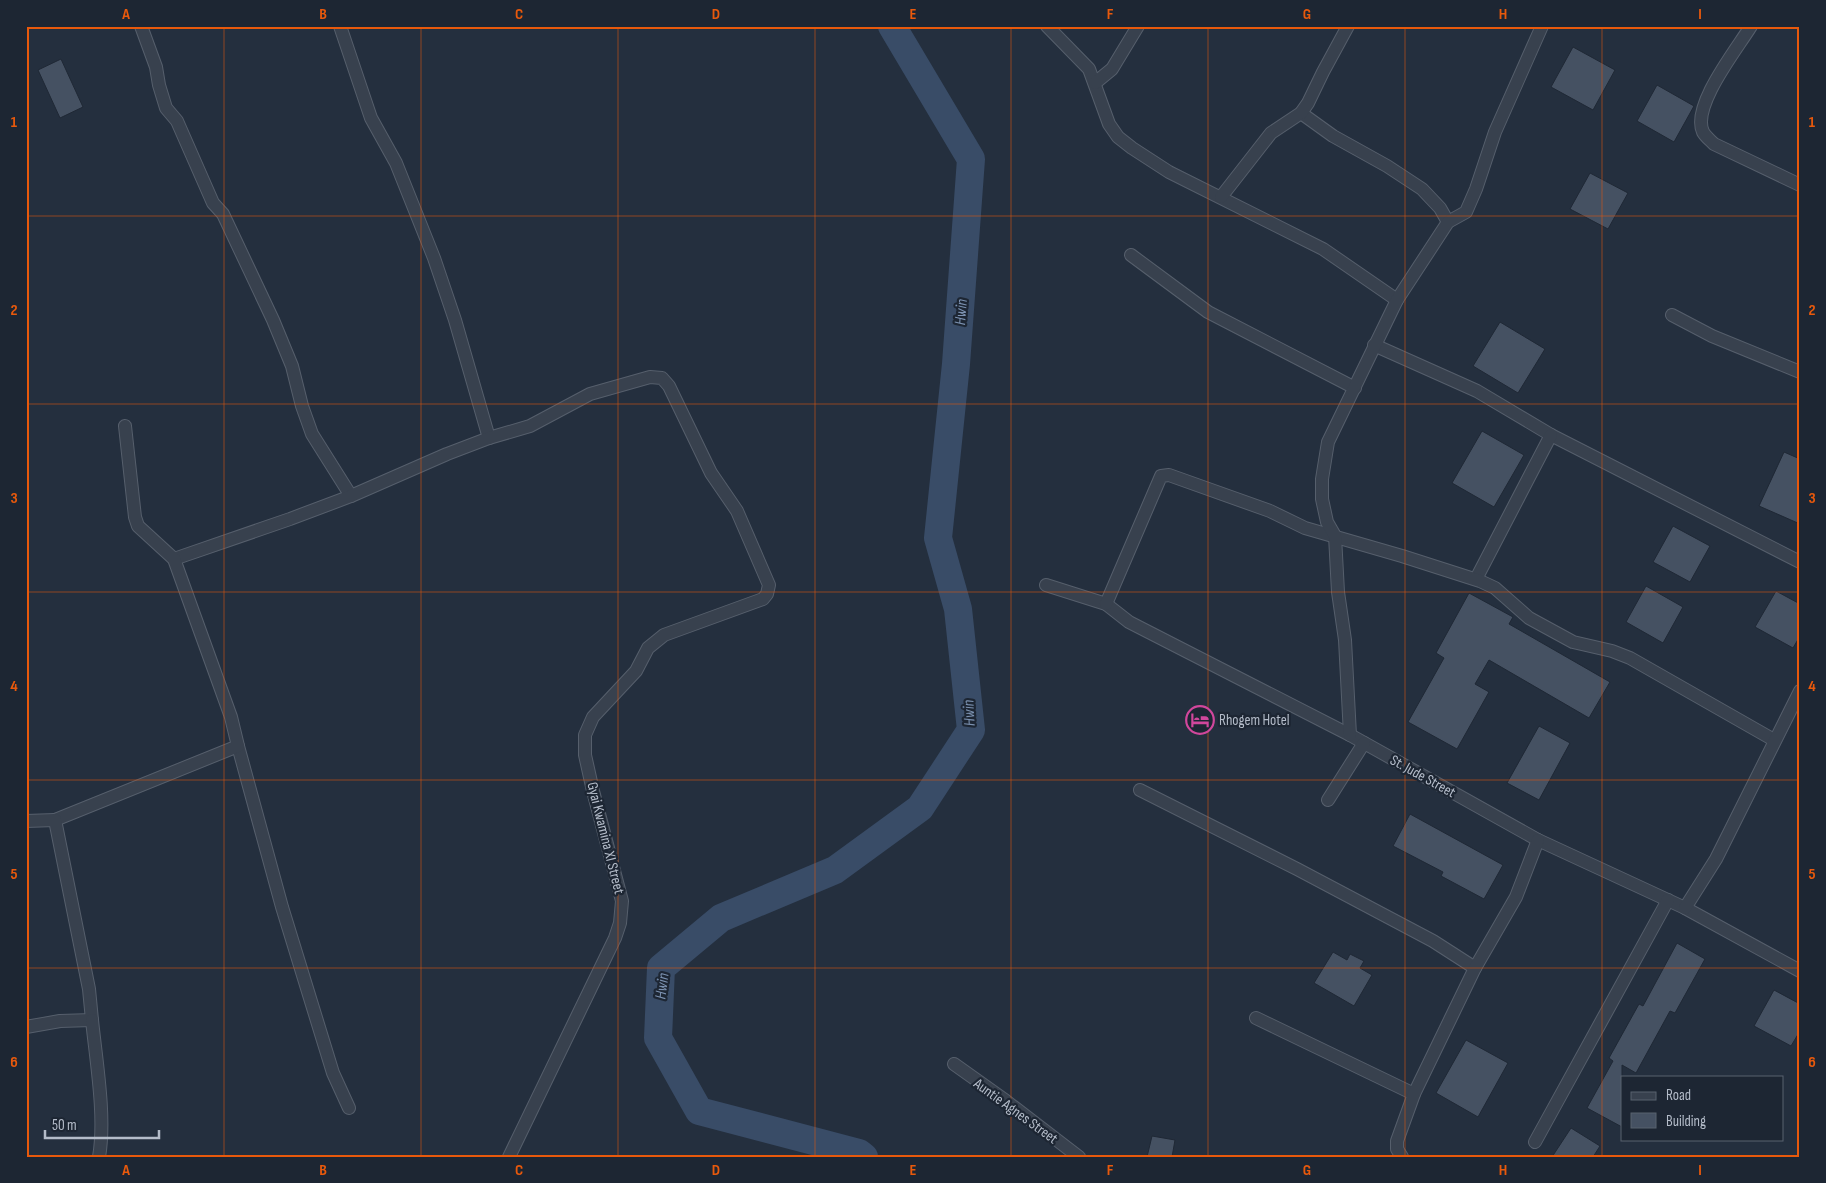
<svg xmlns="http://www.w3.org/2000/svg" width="1826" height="1183" font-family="'Sofia Sans Condensed',sans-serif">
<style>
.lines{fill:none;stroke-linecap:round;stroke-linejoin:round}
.river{stroke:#394c67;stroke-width:28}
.building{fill:#455162;stroke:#1f2835}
.minor-casing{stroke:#565f6c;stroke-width:14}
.minor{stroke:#38414e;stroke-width:12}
.grid{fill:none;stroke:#e8590c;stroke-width:1;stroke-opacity:0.55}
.labels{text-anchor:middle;stroke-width:4.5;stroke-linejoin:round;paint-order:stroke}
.poi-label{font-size:15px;fill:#b4bcc9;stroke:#1d2633;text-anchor:start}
.street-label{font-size:15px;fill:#b4bcc9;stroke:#1d2633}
.water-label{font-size:16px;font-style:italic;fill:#7c92b1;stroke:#1d2633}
.neatline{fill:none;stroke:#e8590c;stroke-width:2}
.grid-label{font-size:16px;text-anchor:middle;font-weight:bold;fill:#e8590c}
</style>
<rect width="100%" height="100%" fill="#242f3e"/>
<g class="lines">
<path class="river" d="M 864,1157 L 859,1153 L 699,1111 L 658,1038 L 661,968 L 721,918 L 835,870 L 920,808 L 971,730 L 958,609 L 938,538 L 956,364 L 971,159 L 892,26"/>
</g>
<g class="building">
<path d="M 1573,47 L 1615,70 L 1593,110 L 1551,87 Z"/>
<path d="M 61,59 L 83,107 L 60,118 L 38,70 Z"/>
<path d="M 1657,85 L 1694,106 L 1674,142 L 1637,121 Z"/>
<path d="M 1590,173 L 1628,193 L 1608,229 L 1570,209 Z"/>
<path d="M 1500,322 L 1545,349 L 1518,393 L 1473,366 Z"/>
<path d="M 1482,431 L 1524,455 L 1494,507 L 1452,483 Z"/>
<path d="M 1784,452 L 1800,459 L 1800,524 L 1759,506 Z"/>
<path d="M 1673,526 L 1710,546 L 1690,582 L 1653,562 Z"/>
<path d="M 1646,586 L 1683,607 L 1663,643 L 1626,622 Z"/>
<path d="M 1776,591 L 1800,604 L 1800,636 L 1793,648 L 1755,627 Z"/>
<path d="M 1469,593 L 1513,617 L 1509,624 L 1610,682 L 1589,718 L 1489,660 L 1475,684 L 1489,692 L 1457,749 L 1408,722 L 1444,658 L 1436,653 Z"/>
<path d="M 1539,726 L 1570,743 L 1539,800 L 1507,783 Z"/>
<path d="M 1410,814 L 1503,865 L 1484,899 L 1441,876 L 1443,872 L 1393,846 Z"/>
<path d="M 1677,943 L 1705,959 L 1675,1013 L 1670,1011 L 1636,1073 L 1622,1065 L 1622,1127 L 1587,1108 L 1613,1061 L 1609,1058 L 1639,1004 L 1643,1006 Z"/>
<path d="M 1333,952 L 1347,960 L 1350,954 L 1364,961 L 1360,968 L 1372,975 L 1354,1006 L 1314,983 Z"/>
<path d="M 1774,990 L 1800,1004 L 1800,1031 L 1791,1046 L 1754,1026 Z"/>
<path d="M 1466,1040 L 1508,1063 L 1478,1117 L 1436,1093 Z"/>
<path d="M 1571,1128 L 1600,1146 L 1593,1157 L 1552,1157 Z"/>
<path d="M 1152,1136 L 1175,1140 L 1172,1157 L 1147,1157 Z"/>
</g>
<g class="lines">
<defs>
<g id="minor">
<path d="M 141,26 L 156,67 L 159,85 L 166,108 L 177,121 L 213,203 L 223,214 L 273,320 L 292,366 L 302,406 L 312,434 L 351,496"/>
<path d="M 340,26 L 371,118 L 396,163 L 434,258 L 455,320 L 489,438"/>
<path d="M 1047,26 L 1089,69 L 1109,124 L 1118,137 L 1132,148 L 1169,172 L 1323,249 L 1397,300"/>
<path d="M 1751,26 C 1737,49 1691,106 1703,132 C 1705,136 1710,140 1714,144 L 1800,185"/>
<path d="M 1095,83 L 1112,69 L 1138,26"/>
<path d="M 1301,113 L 1333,136 L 1387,166 L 1422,189 L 1440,208 L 1448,222"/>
<path d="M 1221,197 L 1271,133 L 1301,113 L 1308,103 L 1323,72 L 1348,26"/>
<path d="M 1131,255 L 1208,312 L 1355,388"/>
<path d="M 1672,315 L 1712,336 L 1800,372"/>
<path d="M 1374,345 L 1477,391 L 1551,435 L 1800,562"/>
<path d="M 174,559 L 290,519 L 351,496 L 447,454 L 489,438 L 530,426 L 590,394 L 650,377 L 662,378 L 669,386 L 711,473 L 737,511 L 769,585 L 767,594 L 763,599 L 664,635 L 648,648 L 636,671 L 593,717 L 585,735 L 585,755 L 593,791 L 622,901 L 620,923 L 615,938 L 509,1157"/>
<path d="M 1476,579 L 1551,435"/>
<path d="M 1046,585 L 1106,604 L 1129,622 L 1350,735 L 1538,840 L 1685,908 L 1800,971"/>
<path d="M 1106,604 L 1161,476 L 1169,475 L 1270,511 L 1305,528 L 1402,556 L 1480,581 L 1495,588 L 1529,618 L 1573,642 L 1612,651 L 1630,658 L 1774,740"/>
<path d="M 1350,735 L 1345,640 L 1338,592 L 1335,536 L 1327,522 L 1322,499 L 1322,479 L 1328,442 L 1397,300 L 1448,222 L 1466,212 L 1476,189 L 1495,132 L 1542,26"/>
<path d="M 238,746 L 282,907 L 333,1073 L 349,1108"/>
<path d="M 1140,790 L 1297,869 L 1433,941 L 1475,968"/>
<path d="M 1328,800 L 1364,743"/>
<path d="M 55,820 L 238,746 L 231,717 L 174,559 L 138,526 L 135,517 L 125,426"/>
<path d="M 26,821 L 55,820 L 89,989 L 92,1020 L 60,1021 L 26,1027"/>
<path d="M 1685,908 L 1716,859 L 1800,691"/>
<path d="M 1256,1018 L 1414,1094"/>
<path d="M 92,1020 C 96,1060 106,1117 99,1157"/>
<path d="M 954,1064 L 1006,1101 L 1079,1157"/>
<path d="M 1535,1142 L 1668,900"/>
<path d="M 1402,1157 L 1397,1149 L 1397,1141 L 1414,1094 L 1475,968 L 1516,897 L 1538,840"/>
</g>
</defs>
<use href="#minor" class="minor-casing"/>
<use href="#minor" class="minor"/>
</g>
<path class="grid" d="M 224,26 L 224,1157M 421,26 L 421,1157M 618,26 L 618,1157M 815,26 L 815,1157M 1011,26 L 1011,1157M 1208,26 L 1208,1157M 1405,26 L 1405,1157M 1602,26 L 1602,1157M 26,216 L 1800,216M 26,404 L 1800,404M 26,592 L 1800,592M 26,780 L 1800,780M 26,968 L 1800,968"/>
<defs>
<symbol id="hotel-ring" viewBox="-11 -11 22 22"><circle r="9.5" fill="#1d2633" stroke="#d1479c" stroke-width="1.5"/><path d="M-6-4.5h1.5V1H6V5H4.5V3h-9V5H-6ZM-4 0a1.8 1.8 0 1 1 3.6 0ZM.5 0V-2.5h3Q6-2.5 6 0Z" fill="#d1479c"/></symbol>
</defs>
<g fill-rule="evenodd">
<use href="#hotel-ring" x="1184" y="704" width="32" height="32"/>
</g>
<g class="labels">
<g class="poi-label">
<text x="1219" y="725">Rhogem Hotel</text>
</g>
<g class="street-label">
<text transform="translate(1423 776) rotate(29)" y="5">St. Jude Street</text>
<text transform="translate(606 838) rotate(76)" y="5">Gyai Kwamina XI Street</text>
<text transform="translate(1016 1111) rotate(36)" y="5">Auntie Agnes Street</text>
</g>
<g class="water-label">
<text transform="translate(960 312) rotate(-86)" y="6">Hwin</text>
<text transform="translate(968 713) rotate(-93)" y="6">Hwin</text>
<text transform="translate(661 986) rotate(-83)" y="6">Hwin</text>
</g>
</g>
<rect width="1826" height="1183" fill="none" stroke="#1d2633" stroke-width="55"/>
<rect x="1621" y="1076" width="162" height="65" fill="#1d2633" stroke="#59626f"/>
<rect x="1631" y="1092" width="25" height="8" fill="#38414e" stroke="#59626f"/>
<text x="1666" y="1100" font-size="15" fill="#b4bcc9">Road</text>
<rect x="1631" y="1113" width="25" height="15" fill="#455162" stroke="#59626f"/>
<text x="1666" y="1126" font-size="15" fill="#b4bcc9">Building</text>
<path d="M45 1130v8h114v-8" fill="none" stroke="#b4bcc9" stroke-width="2.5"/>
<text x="52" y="1130" font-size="15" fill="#b4bcc9" stroke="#1d2633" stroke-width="4" paint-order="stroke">50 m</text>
<rect x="28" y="28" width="1770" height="1128" class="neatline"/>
<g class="grid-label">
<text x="126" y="19">A</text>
<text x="323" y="19">B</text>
<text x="519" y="19">C</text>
<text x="716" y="19">D</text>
<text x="913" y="19">E</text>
<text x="1110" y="19">F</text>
<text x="1307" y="19">G</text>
<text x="1503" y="19">H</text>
<text x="1700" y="19">I</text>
<text x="14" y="127">1</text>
<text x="1812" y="127">1</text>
<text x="14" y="315">2</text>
<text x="1812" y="315">2</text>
<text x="14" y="503">3</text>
<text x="1812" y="503">3</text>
<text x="14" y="691">4</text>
<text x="1812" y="691">4</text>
<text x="14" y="879">5</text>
<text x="1812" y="879">5</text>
<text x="14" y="1067">6</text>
<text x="1812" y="1067">6</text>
<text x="126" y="1175">A</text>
<text x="323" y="1175">B</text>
<text x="519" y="1175">C</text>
<text x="716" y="1175">D</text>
<text x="913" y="1175">E</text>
<text x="1110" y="1175">F</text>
<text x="1307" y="1175">G</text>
<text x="1503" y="1175">H</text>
<text x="1700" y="1175">I</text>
</g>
</svg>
